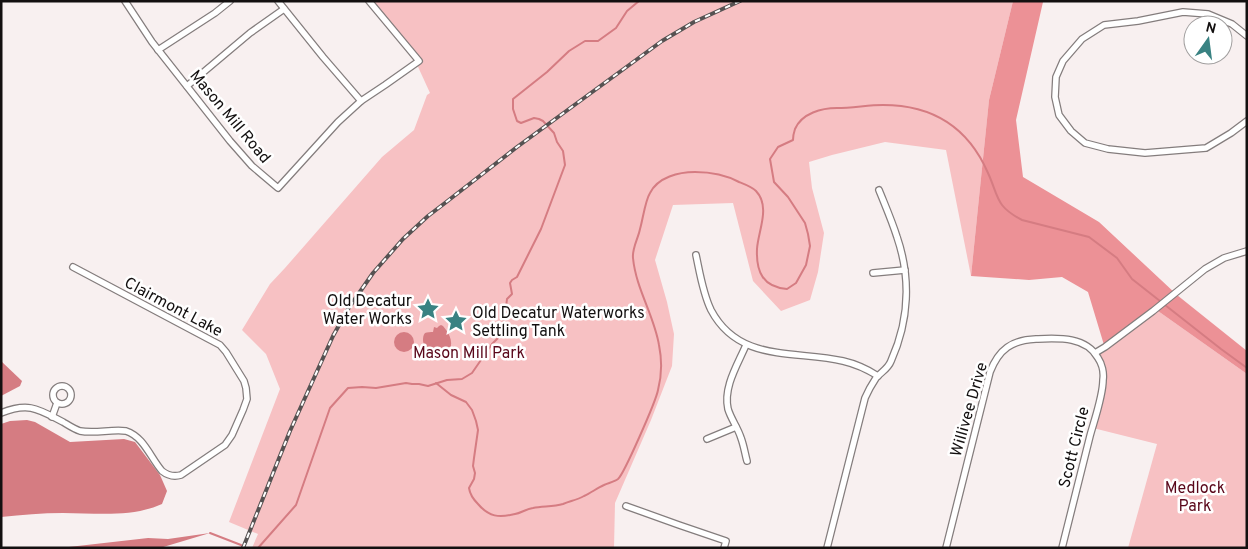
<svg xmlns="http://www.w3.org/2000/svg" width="1248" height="549" font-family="Overpass,sans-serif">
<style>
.green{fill:#f7c1c3}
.forest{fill:#ec9196}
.water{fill:#d57c82}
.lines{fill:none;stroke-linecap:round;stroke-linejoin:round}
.stream{stroke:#d57c82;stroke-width:2}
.minor-casing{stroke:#847d7d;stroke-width:8}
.minor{stroke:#fff;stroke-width:5.5}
.rail-casing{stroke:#565252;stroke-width:4}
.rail{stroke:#fff;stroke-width:2;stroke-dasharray:5.5;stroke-linecap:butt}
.labels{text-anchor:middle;stroke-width:5;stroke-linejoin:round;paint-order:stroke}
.street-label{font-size:16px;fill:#131010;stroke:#fff}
.poi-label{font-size:16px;fill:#131010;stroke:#fff;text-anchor:end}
.park-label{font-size:16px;fill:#5a071a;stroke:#fff}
</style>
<rect width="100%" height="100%" fill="#f8f0f0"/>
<g class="green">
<path d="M 372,1 L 1013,1 L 989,100 L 971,276 L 946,150 L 885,142 L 832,155 L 809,162 L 812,188 L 824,233 L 818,272 L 810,300 L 781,311 L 753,281 L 733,203 L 673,205 L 655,260 L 667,302 L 674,334 L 672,366 L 651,420 L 615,503 L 614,548 L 252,548 L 258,534 L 229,522 L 280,389 L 266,354 L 242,330 L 270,284 L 285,268 L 382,157 L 414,130 L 427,95 L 430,93 L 414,58 Z"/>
<path d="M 1158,311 L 1247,374 L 1247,548 L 1128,548 L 1157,444 L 1093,428 L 1103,380 L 1095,353 Z"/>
</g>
<g class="forest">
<path d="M 1013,1 L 1044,1 L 1043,2 L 1016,120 L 1023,177 L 1099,222 L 1176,294 L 1104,345 L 1088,292 L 1062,277 L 1029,280 L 971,276 L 989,100 Z"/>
<path d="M 1177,295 L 1247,351 L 1247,374 L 1158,311 Z"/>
</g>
<g class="water">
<path d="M 441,325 L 443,326 C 451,335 454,344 448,355 C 436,360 425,354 423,341 C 423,338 423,335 425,333 C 427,332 431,332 433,332 L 434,327 L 437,328 L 439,326 Z"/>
<circle cx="404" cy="342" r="10"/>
<path d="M 1,361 L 22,381 L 20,386 L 1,396 Z"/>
<path d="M 27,420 L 35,422 L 70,442 L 124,439 L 135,442 L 160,475 L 167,491 L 162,504 C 131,518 96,513 63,513 C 42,513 22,515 1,517 L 1,424 L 10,421 Z"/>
<path d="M 210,533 L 160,548 L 60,548 L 148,538 L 168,539 Z"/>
</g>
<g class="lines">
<g class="stream">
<path d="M 436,383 L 451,395 L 466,402 L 472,410 L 476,421 L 478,430 L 474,458 L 473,466 L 475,473 L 474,479 L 469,488 C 470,495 473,499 478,504 C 489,517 499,518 515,514 C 521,513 526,509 533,508 C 543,506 553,507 563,504 C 570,501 577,500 584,496 C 591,493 597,488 604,485 C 608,483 614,482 618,479 C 624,474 656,401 658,390 C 662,375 662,360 659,345 C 654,315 636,289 633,258 C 632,248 638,239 640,229 C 643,219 645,201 650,193 C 658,177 679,172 695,172 C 710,172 726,175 739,182 C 744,184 752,187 756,191 C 771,207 758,231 757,249 C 756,272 763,287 787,289 L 796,283 L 806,265 L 810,246 L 808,234 L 805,223 L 788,197 L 774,182 L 770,159 L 778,147 L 793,140 C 793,136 794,132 795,129 C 802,113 822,108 837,108 C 853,108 868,105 883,105 C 932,105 968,127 988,173 C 999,197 995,206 1022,220 L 1089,237 L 1117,258 L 1132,279 L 1221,349 L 1247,368"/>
<path d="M 210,533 L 241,545 L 244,548"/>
<path d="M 258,548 L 296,505 L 330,408 L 348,388 L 362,387 L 376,388 L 406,383 L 412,384 L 419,384 L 428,386 L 447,380 L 462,379 L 472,373 L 492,344 L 498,338 L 503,321 L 506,315 L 506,307 L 507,299 L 512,294 L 510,283 L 512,280 L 517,277 L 541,229 L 565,165 L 563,151 L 557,142 L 554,133 L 543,121 L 539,119 L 534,118 L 521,123 L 517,121 L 513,109 L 513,99 L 547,72 L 569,51 L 585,41 L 598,41 L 616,28 L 627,11 L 639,1"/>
</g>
<defs>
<g id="minor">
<path d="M 125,1 L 152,42 L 230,141 L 252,166 L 278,188 L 338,122 L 361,101 L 385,85 L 419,61 L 369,1"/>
<path d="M 278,1 L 323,57 L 361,101"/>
<path d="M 1247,36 L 1232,24 L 1208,14 L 1183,12 L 1138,21 L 1104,25 L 1082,39 L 1063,61 L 1056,77 L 1055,97 L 1059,115 L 1071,131 L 1085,143 L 1108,149 L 1145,153 L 1206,148 L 1231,133 L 1247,121"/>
<path d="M 158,50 L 215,13 L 230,1"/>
<path d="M 187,86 L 250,33 L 284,9"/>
<path d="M 696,255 C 700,274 703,294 711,310 C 739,363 795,350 843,361 C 856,364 867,369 878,376"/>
<path d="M 873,273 L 905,270"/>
<path d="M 746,345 C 738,364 723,387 728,409 C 731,419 738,428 741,438 C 744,446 745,454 747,461"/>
<path d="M 1095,353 L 1105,347 L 1153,311 L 1205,269 L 1224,258 L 1247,251"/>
<circle cx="62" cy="395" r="9"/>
<path d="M 1,413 C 29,402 38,409 63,422 C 68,425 74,429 80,431 C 95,434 111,429 126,431 C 144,437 150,457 162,471 C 167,475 174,477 181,475 L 225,445 L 232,435 L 243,410 L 247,399 L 246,388 L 244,381 L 226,352 L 220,345 L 73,267"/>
<path d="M 52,417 L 57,403"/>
<path d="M 707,439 L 736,427"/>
<path d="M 626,506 L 679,525 L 726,541 L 724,548"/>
<path d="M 827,548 L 865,398 C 868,391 872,384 876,378 C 881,372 888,369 891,361 C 909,321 911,278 897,237 C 892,221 885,205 879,190"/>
<path d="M 946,548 L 990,372 C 999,349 1012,340 1036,339 C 1058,338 1086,336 1098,358 C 1102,364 1104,373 1103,380 C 1103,396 1094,421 1090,436 C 1081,473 1071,511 1062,548"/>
</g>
</defs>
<use href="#minor" class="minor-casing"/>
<use href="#minor" class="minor"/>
<defs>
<path id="rail" d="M 243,548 L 290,431 L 333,336 L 348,309 L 373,273 L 403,239 L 428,216 L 445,203 L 517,147 L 662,41 L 694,22 L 740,1"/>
</defs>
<use href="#rail" class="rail-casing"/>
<use href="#rail" class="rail"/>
</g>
<defs>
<symbol id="sight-bare" viewBox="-9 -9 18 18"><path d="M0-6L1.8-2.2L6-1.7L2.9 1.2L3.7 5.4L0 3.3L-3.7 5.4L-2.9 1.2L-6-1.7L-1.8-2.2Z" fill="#398282" stroke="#fff" stroke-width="2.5" paint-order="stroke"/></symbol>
</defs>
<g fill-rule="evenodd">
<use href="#sight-bare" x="412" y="293" width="32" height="32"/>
<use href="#sight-bare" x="440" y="305" width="32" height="32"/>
</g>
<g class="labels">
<g class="street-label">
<text transform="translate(231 116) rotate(50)" y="6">Mason Mill Road</text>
<text transform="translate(174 306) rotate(28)" y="6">Clairmont Lake</text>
<text transform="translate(968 409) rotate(-74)" y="6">Willivee Drive</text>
<text transform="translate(1073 447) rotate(-76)" y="6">Scott Circle</text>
</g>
<g class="poi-label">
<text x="412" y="306">Old Decatur<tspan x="412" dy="18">Water Works</tspan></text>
<text x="472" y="318" text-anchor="start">Old Decatur Waterworks<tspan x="472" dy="18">Settling Tank</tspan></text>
</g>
<g class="park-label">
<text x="469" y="358">Mason Mill Park</text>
<text x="1195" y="493">Medlock<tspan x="1195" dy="18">Park</tspan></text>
</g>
</g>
<rect width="1248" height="549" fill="none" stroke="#131010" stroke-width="5"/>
<g transform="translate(1208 40) rotate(14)"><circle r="24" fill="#ffffff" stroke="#a19f9f"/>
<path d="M0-4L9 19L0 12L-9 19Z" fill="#398282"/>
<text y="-8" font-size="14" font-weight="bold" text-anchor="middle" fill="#131010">N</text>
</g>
</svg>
